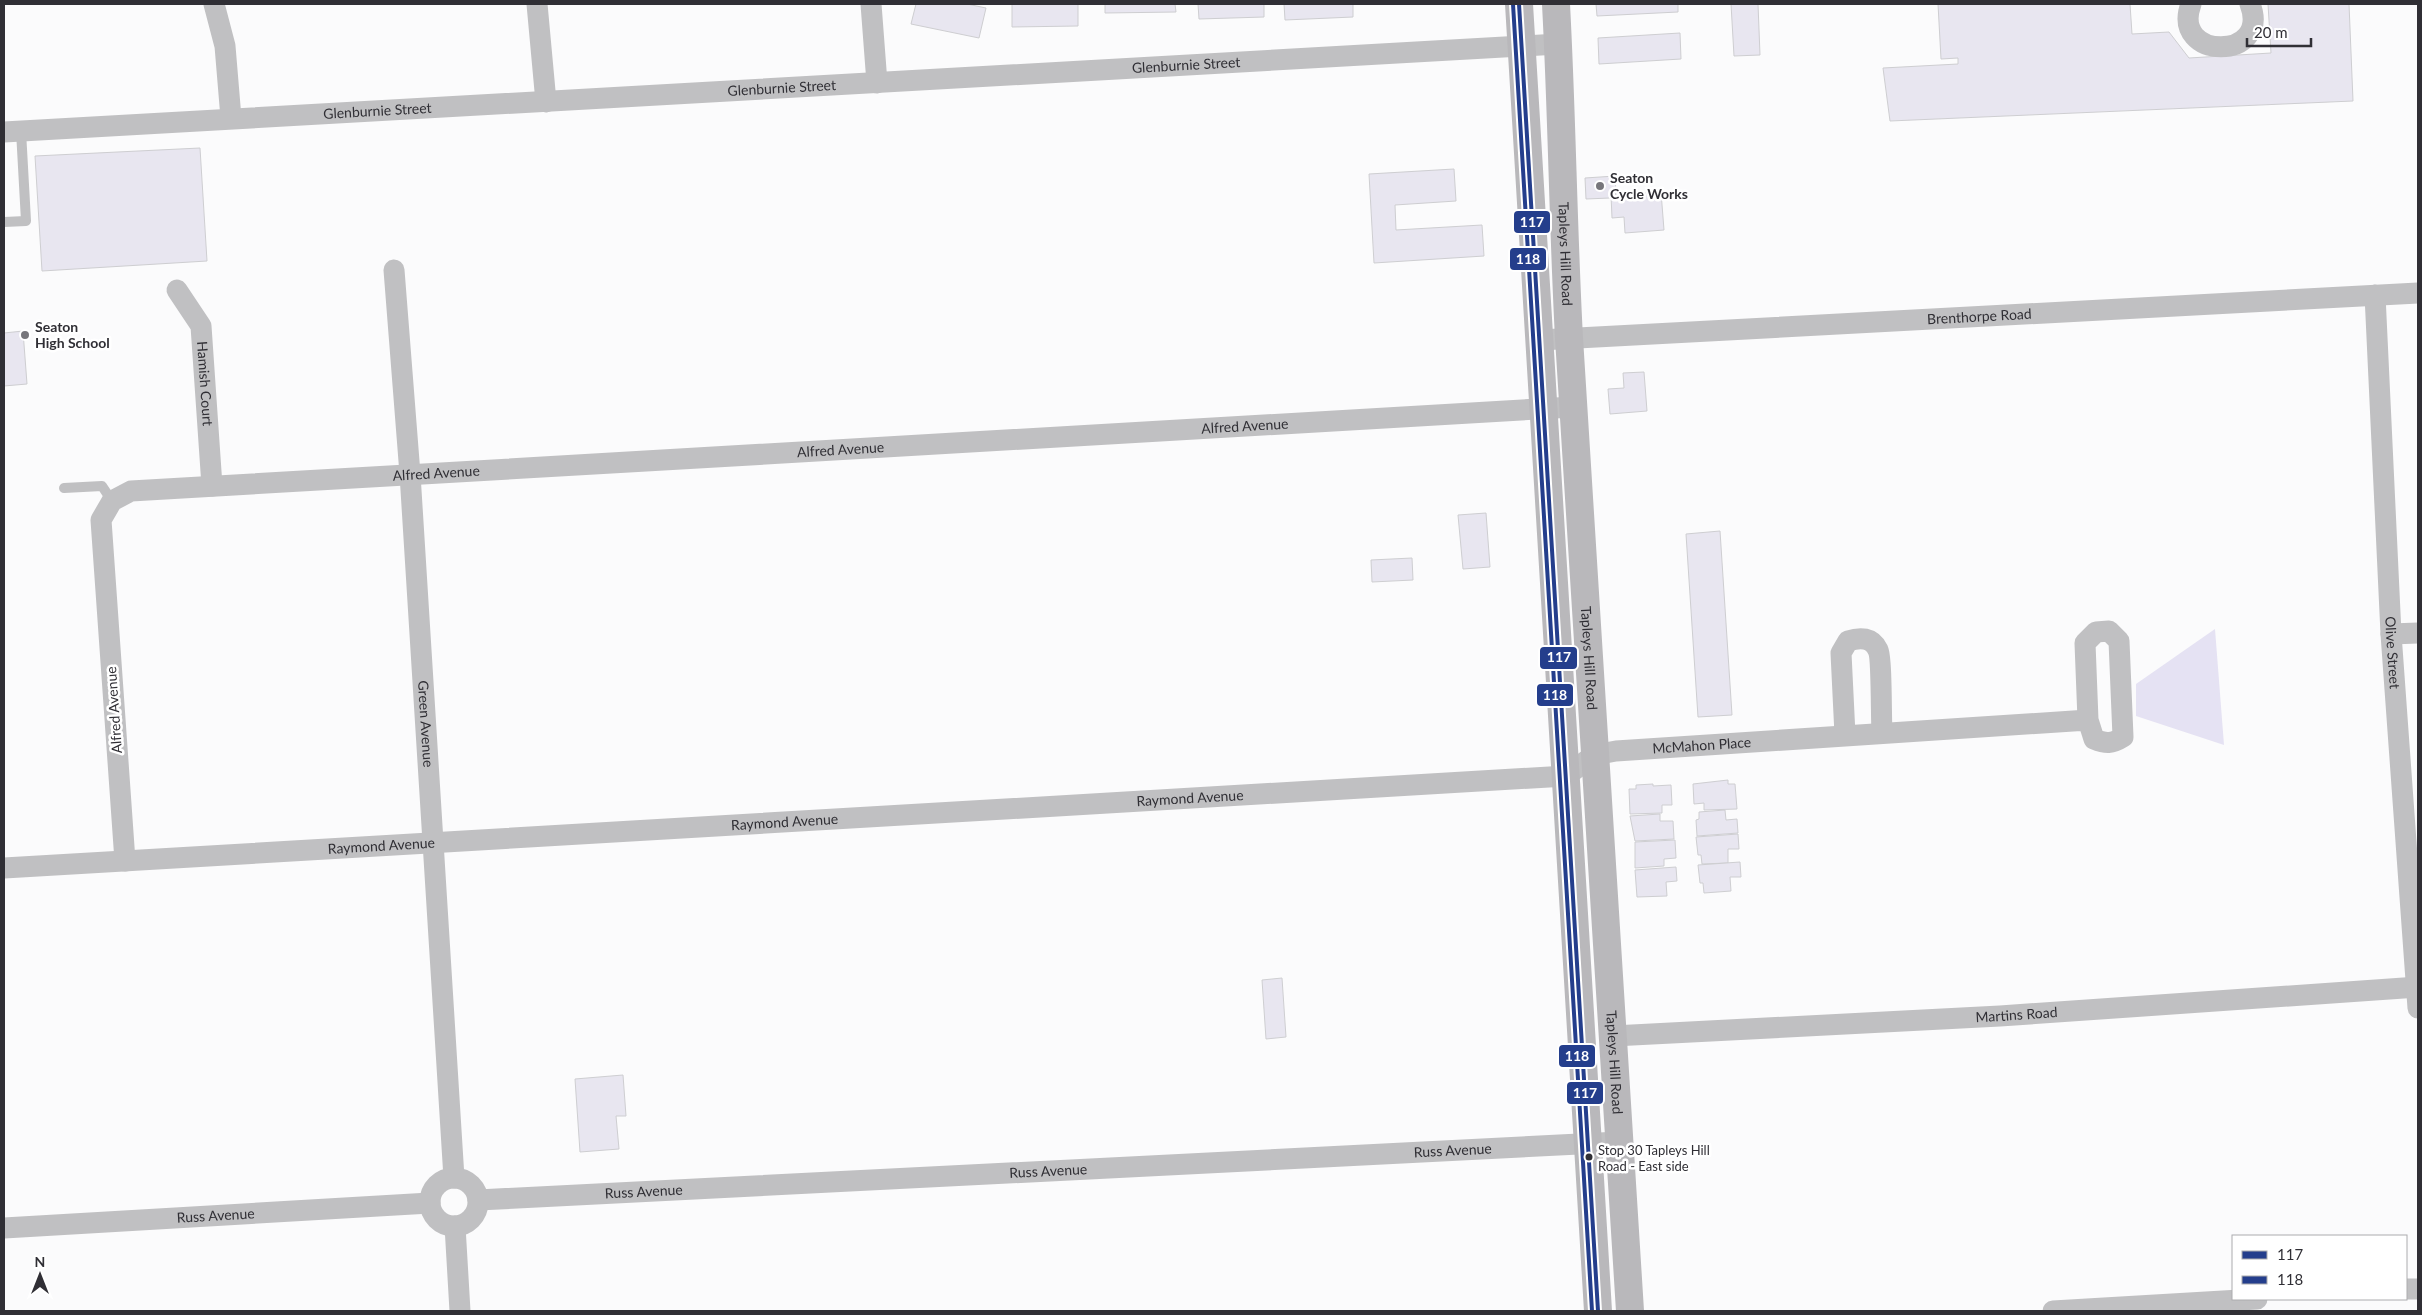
<svg xmlns="http://www.w3.org/2000/svg" width="2422" height="1315" font-family="Lato,sans-serif">
<style>
.green{fill:#e5e2f3}
.building{fill:#e8e6f0;stroke:#ceced1}
.lines{fill:none;stroke-linecap:round;stroke-linejoin:round}
.lane{stroke:#c0c0c2;stroke-width:10}
.street{stroke:#c0c0c2;stroke-width:21}
.primary{stroke:#b9b8bb;stroke-width:28}
.bus-1-casing{stroke:#fff;stroke-width:8}
.bus-2-casing{stroke:#fff;stroke-width:8}
.bus-1{stroke:#243e8c;stroke-width:4}
.bus-2{stroke:#243e8c;stroke-width:4}
.poi-dot{fill:#77767b;stroke:#fff;stroke-width:2}
.bus-dot{fill:#302f35;stroke:#fff;stroke-width:2}
.labels{text-anchor:middle;stroke-width:5;stroke-linejoin:round;paint-order:stroke}
.bus-label{font-size:13px;fill:#302f35;stroke:#fff;text-anchor:start}
.street-label{font-size:14px;fill:#302f35;stroke:#fff}
.poi-label{font-size:14px;font-weight:bold;fill:#302f35;stroke:#fff;text-anchor:start}
.line-badge{stroke:#fff;stroke-width:2}
.badge-label{font-size:14px;text-anchor:middle;font-weight:bold;fill:#fff}
</style>
<rect width="100%" height="100%" fill="#fbfbfc"/>
<path class="green" d="M 2215,629 L 2224,745 L 2136,716 L 2136,684 Z"/>
<g class="building">
<path d="M 916,4 L 967,4 L 986,8 L 979,38 L 911,24 Z"/>
<path d="M 1012,4 L 1078,4 L 1078,26 L 1012,27 Z"/>
<path d="M 1105,4 L 1175,4 L 1176,12 L 1105,13 Z"/>
<path d="M 1198,4 L 1264,4 L 1264,17 L 1199,19 Z"/>
<path d="M 1284,4 L 1353,4 L 1353,17 L 1285,20 Z"/>
<path d="M 1596,4 L 1678,4 L 1678,12 L 1597,16 Z"/>
<path d="M 1731,4 L 1758,4 L 1760,55 L 1734,56 Z"/>
<path d="M 1938,4 L 2130,4 L 2132,34 L 2169,32 L 2189,58 L 2271,53 L 2268,4 L 2349,4 L 2353,101 L 1890,121 L 1883,68 L 1958,64 L 1958,58 L 1941,59 Z"/>
<path d="M 1680,33 L 1681,59 L 1599,64 L 1598,38 Z"/>
<path d="M 200,148 L 207,261 L 42,271 L 35,156 Z"/>
<path d="M 1454,169 L 1456,201 L 1395,205 L 1396,230 L 1482,225 L 1484,256 L 1374,263 L 1369,174 Z"/>
<path d="M 1615,176 L 1616,194 L 1610,194 L 1610,198 L 1586,199 L 1585,178 Z"/>
<path d="M 1661,192 L 1664,230 L 1625,233 L 1624,217 L 1612,218 L 1611,195 Z"/>
<path d="M 23,331 L 27,384 L 4,386 L 4,333 Z"/>
<path d="M 1644,372 L 1647,411 L 1610,414 L 1608,389 L 1624,388 L 1623,373 Z"/>
<path d="M 1486,513 L 1490,567 L 1463,569 L 1458,515 Z"/>
<path d="M 1720,531 L 1732,715 L 1698,717 L 1686,534 Z"/>
<path d="M 1412,558 L 1413,580 L 1372,582 L 1371,560 Z"/>
<path d="M 1728,780 L 1728,784 L 1735,784 L 1737,809 L 1704,810 L 1704,803 L 1694,804 L 1693,784 Z"/>
<path d="M 1653,784 L 1653,786 L 1671,785 L 1672,805 L 1662,805 L 1662,813 L 1630,814 L 1629,789 L 1636,789 L 1636,785 Z"/>
<path d="M 1725,810 L 1726,820 L 1737,819 L 1738,833 L 1697,836 L 1696,820 L 1699,819 L 1699,812 Z"/>
<path d="M 1660,814 L 1660,821 L 1673,821 L 1674,839 L 1635,841 L 1630,816 Z"/>
<path d="M 1738,834 L 1739,849 L 1728,849 L 1728,863 L 1702,864 L 1701,855 L 1698,855 L 1696,837 Z"/>
<path d="M 1675,840 L 1676,858 L 1664,859 L 1664,866 L 1635,868 L 1635,842 Z"/>
<path d="M 1740,862 L 1741,877 L 1730,877 L 1731,891 L 1704,893 L 1703,883 L 1700,883 L 1698,865 Z"/>
<path d="M 1676,867 L 1677,881 L 1666,882 L 1667,896 L 1637,897 L 1635,870 Z"/>
<path d="M 1282,978 L 1286,1037 L 1266,1039 L 1262,980 Z"/>
<path d="M 623,1075 L 626,1116 L 616,1116 L 619,1149 L 580,1152 L 575,1079 Z"/>
</g>
<g class="lines">
<g class="lane">
<path d="M 4,222 L 26,221 L 21,131"/>
<path d="M 64,488 L 102,486 L 112,501"/>
</g>
<g class="street">
<path d="M 214,4 L 225,46 L 231,118"/>
<path d="M 537,4 L 546,102"/>
<path d="M 871,4 L 877,83"/>
<path d="M 2191,4 C 2170,61 2272,61 2250,4"/>
<path id="s1" d="M 4,132 L 1558,44"/>
<path id="s2" d="M 394,270 L 410,474 L 454,1178"/>
<path id="s3" d="M 177,290 L 201,326 L 212,486"/>
<path id="s4" d="M 2375,295 L 2391,634 L 2418,1008"/>
<path id="s5" d="M 1540,340 L 2418,293"/>
<path d="M 2391,634 L 2418,633"/>
<path d="M 1845,735 L 1841,653 L 1848,641 C 1860,637 1872,637 1878,650 C 1882,658 1881,719 1882,732"/>
<path id="s6" d="M 125,861 L 101,520 L 112,501 L 131,491 L 1573,407"/>
<path id="s7" d="M 4,868 L 1566,776 L 1594,755 L 1616,751 L 2088,720 L 2094,739 C 2106,744 2112,744 2123,737 L 2119,641 L 2109,631 L 2096,632 L 2085,643 L 2088,720"/>
<path id="s8" d="M 1613,1036 L 2000,1016 L 2418,987"/>
<circle cx="454" cy="1202" r="24"/>
<path id="s9" d="M 478,1200 L 1619,1142"/>
<path d="M 455,1226 L 460,1311"/>
<path id="s10" d="M 4,1228 L 430,1203"/>
<path d="M 2406,1289 L 2418,1289"/>
<path d="M 2053,1311 L 2257,1299"/>
</g>
<g class="primary">
<path d="M 1519,4 L 1598,1311"/>
<path id="s11" d="M 1556,4 C 1562,115 1563,226 1569,338 L 1630,1311"/>
</g>
<defs>
<path id="bus-1" d="M 1519,4 L 1598,1311"/>
<path id="bus-2" d="M 1513,4 L 1592,1311"/>
</defs>
<use href="#bus-1" class="bus-1-casing"/>
<use href="#bus-2" class="bus-2-casing"/>
<use href="#bus-1" class="bus-1"/>
<use href="#bus-2" class="bus-2"/>
</g>
<g class="poi-dot">
<circle cx="1600" cy="186" r="5"/>
<circle cx="25" cy="335" r="5"/>
</g>
<circle class="bus-dot" cx="1589" cy="1157" r="4.5"/>
<g class="labels">
<g class="bus-label">
<text x="1598" y="1155">Stop 30 Tapleys Hill<tspan x="1598" dy="16">Road - East side</tspan></text>
</g>
<g class="street-label">
<text dy="5" stroke="none"><textPath href="#s1" startOffset="1184">Glenburnie Street</textPath></text>
<text dy="5" stroke="none"><textPath href="#s1" startOffset="779">Glenburnie Street</textPath></text>
<text dy="5" stroke="none"><textPath href="#s1" startOffset="374">Glenburnie Street</textPath></text>
<text dy="5" stroke="none"><textPath href="#s11" startOffset="250">Tapleys Hill Road</textPath></text>
<text dy="5" stroke="none"><textPath href="#s5" startOffset="440">Brenthorpe Road</textPath></text>
<text dy="5" stroke="none"><textPath href="#s3" startOffset="101">Hamish Court</textPath></text>
<text dy="5" stroke="none"><textPath href="#s6" startOffset="1501">Alfred Avenue</textPath></text>
<text dy="5" stroke="none"><textPath href="#s6" startOffset="1096">Alfred Avenue</textPath></text>
<text dy="5" stroke="none"><textPath href="#s6" startOffset="691">Alfred Avenue</textPath></text>
<text dy="5" stroke="none"><textPath href="#s4" startOffset="358">Olive Street</textPath></text>
<text dy="5" stroke="none"><textPath href="#s11" startOffset="655">Tapleys Hill Road</textPath></text>
<text transform="translate(114 710) rotate(-94)" y="5">Alfred Avenue</text>
<text dy="5" stroke="none"><textPath href="#s2" startOffset="455">Green Avenue</textPath></text>
<text dy="5" stroke="none"><textPath href="#s7" startOffset="1708">McMahon Place</textPath></text>
<text dy="5" stroke="none"><textPath href="#s7" startOffset="1188">Raymond Avenue</textPath></text>
<text dy="5" stroke="none"><textPath href="#s7" startOffset="782">Raymond Avenue</textPath></text>
<text dy="5" stroke="none"><textPath href="#s7" startOffset="378">Raymond Avenue</textPath></text>
<text dy="5" stroke="none"><textPath href="#s8" startOffset="404">Martins Road</textPath></text>
<text dy="5" stroke="none"><textPath href="#s11" startOffset="1060">Tapleys Hill Road</textPath></text>
<text dy="5" stroke="none"><textPath href="#s9" startOffset="976">Russ Avenue</textPath></text>
<text dy="5" stroke="none"><textPath href="#s9" startOffset="571">Russ Avenue</textPath></text>
<text dy="5" stroke="none"><textPath href="#s9" startOffset="166">Russ Avenue</textPath></text>
<text dy="5" stroke="none"><textPath href="#s10" startOffset="212">Russ Avenue</textPath></text>
</g>
<g class="poi-label">
<text x="1610" y="183">Seaton<tspan x="1610" dy="16">Cycle Works</tspan></text>
<text x="35" y="332">Seaton<tspan x="35" dy="16">High School</tspan></text>
</g>
</g>
<g class="line-badge">
<rect x="1513" y="210" width="38" height="24" rx="5" fill="#243e8c"/>
<rect x="1509" y="247" width="38" height="24" rx="5" fill="#243e8c"/>
<rect x="1539" y="646" width="39" height="24" rx="5" fill="#243e8c"/>
<rect x="1536" y="683" width="38" height="24" rx="5" fill="#243e8c"/>
<rect x="1558" y="1044" width="38" height="24" rx="5" fill="#243e8c"/>
<rect x="1566" y="1081" width="38" height="24" rx="5" fill="#243e8c"/>
</g>
<g class="badge-label">
<text x="1532" y="227">117</text>
<text x="1528" y="264">118</text>
<text x="1559" y="662">117</text>
<text x="1555" y="700">118</text>
<text x="1577" y="1061">118</text>
<text x="1585" y="1098">117</text>
</g>
<rect width="2422" height="1315" fill="none" stroke="#302f35" stroke-width="10"/>
<rect x="2232" y="1235" width="175" height="65" fill="#ffffff" stroke="#acacae"/>
<rect x="2242" y="1251" width="25" height="8" fill="#243e8c" stroke="#acacae"/>
<text x="2277" y="1260" font-size="15" fill="#302f35">117</text>
<rect x="2242" y="1276" width="25" height="8" fill="#243e8c" stroke="#acacae"/>
<text x="2277" y="1285" font-size="15" fill="#302f35">118</text>
<g transform="translate(40 1275)" stroke="#ffffff" stroke-width="4" paint-order="stroke">
<path d="M0-4L9 19L0 12L-9 19Z" fill="#302f35"/>
<text y="-8" font-size="14" font-weight="bold" text-anchor="middle" fill="#302f35">N</text>
</g>
<path d="M2247 38v8h64v-8" fill="none" stroke="#302f35" stroke-width="2.5"/>
<text x="2254" y="38" font-size="15" fill="#302f35" stroke="#ffffff" stroke-width="4" paint-order="stroke">20 m</text>
</svg>
